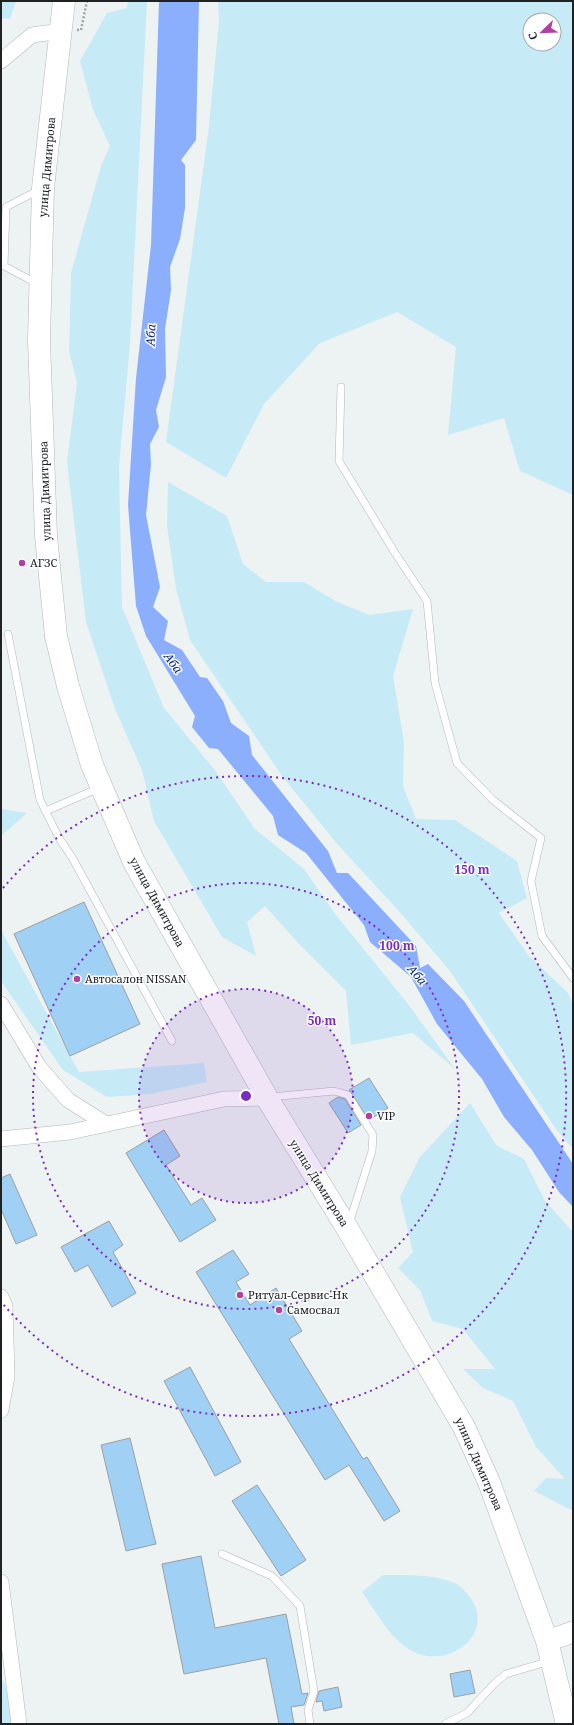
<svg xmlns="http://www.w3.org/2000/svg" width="574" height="1725" font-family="'Noto Serif',serif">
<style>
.green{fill:#c7ebf6;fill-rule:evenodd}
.water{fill:#8caffd}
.building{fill:#a1d0f5;stroke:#9c9fa1}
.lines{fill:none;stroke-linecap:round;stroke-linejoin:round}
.lane-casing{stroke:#b3b7b8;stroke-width:8}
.street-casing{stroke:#b3b7b8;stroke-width:16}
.secondary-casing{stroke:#b3b7b8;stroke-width:22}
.primary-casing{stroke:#b3b7b8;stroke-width:23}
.path{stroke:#9fa3a4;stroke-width:2.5;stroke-dasharray:2 2;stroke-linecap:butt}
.lane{stroke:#fff;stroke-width:7}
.street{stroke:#fff;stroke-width:15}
.secondary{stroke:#fff;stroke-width:21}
.primary{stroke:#fff;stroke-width:22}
.ring{fill:none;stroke:#7b2cbf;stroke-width:2;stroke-dasharray:2 4}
.poi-dot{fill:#af42a1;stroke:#fdfeff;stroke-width:1.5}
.labels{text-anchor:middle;stroke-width:3;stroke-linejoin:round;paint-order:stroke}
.street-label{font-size:11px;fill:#202122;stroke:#fdfeff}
.poi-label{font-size:11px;fill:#202122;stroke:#fdfeff;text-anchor:start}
.water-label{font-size:12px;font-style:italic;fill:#0d287e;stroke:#fdfeff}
.centre{fill:#7b2cbf;stroke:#fdfeff;stroke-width:2}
.ring-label{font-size:12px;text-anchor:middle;font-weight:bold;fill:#7b2cbf;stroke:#fdfeff;stroke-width:3;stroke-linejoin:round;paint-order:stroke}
</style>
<rect width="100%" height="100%" fill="#edf2f3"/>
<g class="green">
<path d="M 1,1 L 16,1 L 10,19 L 1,18 Z"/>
<path d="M 128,1 L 147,1 L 130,344 L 119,466 L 122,607 L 164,708 L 214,769 L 255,829 L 304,869 L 336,915 L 408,1004 L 455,1069 L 413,1033 L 351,1045 L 346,991 L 299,944 L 265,906 L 247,922 L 256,956 L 222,937 L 154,821 L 142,770 L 115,709 L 86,622 L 67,462 L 77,383 L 69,351 L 71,273 L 101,166 L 110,146 L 93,110 L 80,61 L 107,13 L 127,8 Z"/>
<path d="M 218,1 L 573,1 L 573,495 L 520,471 L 504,418 L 448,435 L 456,347 L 397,312 L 320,343 L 264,404 L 226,478 L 166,442 L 209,126 L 219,21 ZM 530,20 L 554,20 L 554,44 L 530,44 Z"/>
<path d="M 168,482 L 227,516 L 243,564 L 266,582 L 304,582 L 337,602 L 370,615 L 413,609 L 393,676 L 404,742 L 403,786 L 416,819 L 455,820 L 517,861 L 527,898 L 499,913 L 528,955 L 568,993 L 573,1005 L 573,1149 L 556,1129 L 450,971 L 398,910 L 338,845 L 282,776 L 190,640 L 176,589 L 167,526 Z"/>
<path d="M 1,809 L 27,813 L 1,836 Z"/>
<path d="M 1,930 L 79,1072 L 204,1063 L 207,1082 L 150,1094 L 107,1097 L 63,1070 L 1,981 Z"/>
<path d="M 470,1103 L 497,1146 L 524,1159 L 545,1201 L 573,1232 L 573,1511 L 534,1491 L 546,1478 L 565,1479 L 536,1447 L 513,1401 L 483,1388 L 463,1369 L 495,1369 L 463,1329 L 432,1321 L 420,1290 L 398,1268 L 413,1252 L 400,1197 L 420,1157 Z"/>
<path d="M 383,1575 C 404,1575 429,1574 449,1581 C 457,1583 463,1588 468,1595 C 497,1629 456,1666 419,1654 C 393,1645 377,1613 362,1592 Z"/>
<path d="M 1,1679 L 5,1684 L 13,1724 L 1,1724 Z"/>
</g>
<path class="water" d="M 159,1 L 199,1 L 196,140 L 181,160 L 185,165 L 185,208 L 180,239 L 170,267 L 171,290 L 165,329 L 166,377 L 156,410 L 159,427 L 150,444 L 151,464 L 146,515 L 160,587 L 153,607 L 168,621 L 164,640 L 182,650 L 200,677 L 207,678 L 223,701 L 231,723 L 249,736 L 252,755 L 328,851 L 337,873 L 348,873 L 416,946 L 420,968 L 428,964 L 464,1001 L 573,1164 L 573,1207 L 559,1192 L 532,1150 L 504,1117 L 482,1079 L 437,1024 L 411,977 L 370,942 L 364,925 L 306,853 L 278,835 L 273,816 L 218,749 L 209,748 L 192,727 L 195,716 L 146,636 L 136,606 L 128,505 L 136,378 L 151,245 Z"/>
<g class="building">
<path d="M 84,902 L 140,1024 L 70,1056 L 14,934 Z"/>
<path d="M 369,1078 L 388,1108 L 369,1120 L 349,1090 Z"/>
<path d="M 338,1097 L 345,1099 L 361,1125 L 348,1133 L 329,1103 Z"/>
<path d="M 164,1130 L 180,1156 L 166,1165 L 191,1205 L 202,1198 L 216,1220 L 180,1242 L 126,1153 Z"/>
<path d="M 10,1174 L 37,1235 L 16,1244 L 1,1209 L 1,1178 Z"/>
<path d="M 109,1221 L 123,1245 L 113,1252 L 136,1293 L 112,1307 L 88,1265 L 75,1272 L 61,1247 Z"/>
<path d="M 233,1250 L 249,1274 L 236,1282 L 250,1305 L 276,1288 L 302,1331 L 289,1339 L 363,1459 L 367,1457 L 400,1511 L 384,1521 L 349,1465 L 325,1480 L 196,1272 Z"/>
<path d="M 190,1367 L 241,1462 L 215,1476 L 164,1381 Z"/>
<path d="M 130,1438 L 156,1544 L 126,1551 L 101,1445 Z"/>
<path d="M 257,1485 L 306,1560 L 281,1576 L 232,1501 Z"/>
<path d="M 201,1556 L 215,1628 L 286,1614 L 302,1694 L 308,1693 L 304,1705 L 291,1707 L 294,1724 L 279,1724 L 266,1658 L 184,1674 L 162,1564 Z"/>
<path d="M 470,1670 L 475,1693 L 454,1697 L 450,1674 Z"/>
<path d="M 338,1687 L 342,1707 L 324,1711 L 322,1701 L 316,1702 L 319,1691 Z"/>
</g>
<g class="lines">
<defs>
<g id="lane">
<path d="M 38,284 L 4,266 L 6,207 L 39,190"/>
<path d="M 341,387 L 339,461 L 395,553 L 427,601 L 435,683 L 457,763 L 493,800 L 541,838 L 531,881 L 542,936 L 573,978"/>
<path d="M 8,634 L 40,800 L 59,838 L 73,859 L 172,1041"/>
<path d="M 46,811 L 99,788"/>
<path d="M 271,1097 L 334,1091 L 348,1095 L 373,1135 L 372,1151 L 349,1224"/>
<path d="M 222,1554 L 272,1576 L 300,1606 L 314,1691 L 308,1710 L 310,1724"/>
<path d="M 445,1724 L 467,1713 L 495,1683 L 506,1674 L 550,1661"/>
</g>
<g id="street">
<path d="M 1,61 L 32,35 L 61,31"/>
<path d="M 1,1004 L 39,1067 L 68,1100 L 106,1124"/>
<path d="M 1,1139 L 70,1132 L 224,1099 L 267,1098"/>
<path d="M 1,1297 L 5,1306 L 7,1376 L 1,1410"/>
<path d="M 1,1582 L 19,1724"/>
</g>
<path id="secondary" d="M 547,1641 L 573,1632"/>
<path id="primary" d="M 64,1 L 43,188 L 39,340 L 46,536 L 56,636 L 68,686 L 92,765 L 134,862 L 267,1098 L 347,1228 L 464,1427 L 489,1482 L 547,1641 L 567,1724"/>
</defs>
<use href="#lane" class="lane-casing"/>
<use href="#street" class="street-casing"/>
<use href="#secondary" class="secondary-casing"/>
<use href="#primary" class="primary-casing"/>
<path class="path" d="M 77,30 L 81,30 L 87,1"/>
<use href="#lane" class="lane"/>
<use href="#street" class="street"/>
<use href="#secondary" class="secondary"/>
<use href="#primary" class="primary"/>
</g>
<circle cx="246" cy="1096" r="107" fill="#7b2cbf" fill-opacity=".12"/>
<g class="ring">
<circle cx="246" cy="1096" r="107"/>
<circle cx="246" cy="1096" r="213"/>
<path d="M3 888A320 320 0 1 1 3 1304"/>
</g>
<g class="poi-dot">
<circle cx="22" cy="563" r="4"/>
<circle cx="77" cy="979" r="4"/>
<circle cx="369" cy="1116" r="4"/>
<circle cx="240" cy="1295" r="4"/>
<circle cx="279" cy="1310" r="4"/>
</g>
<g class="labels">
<g class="street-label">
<text transform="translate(47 167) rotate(-85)" y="4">улица Димитрова</text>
<text transform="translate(45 491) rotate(-92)" y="4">улица Димитрова</text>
<text transform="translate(157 902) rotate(61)" y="4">улица Димитрова</text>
<text transform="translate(319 1183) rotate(58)" y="4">улица Димитрова</text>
<text transform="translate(479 1464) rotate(66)" y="4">улица Димитрова</text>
</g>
<g class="poi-label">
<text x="30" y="567">АГЗС</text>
<text x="85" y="983">Автосалон NISSAN</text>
<text x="377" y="1120">VIP</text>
<text x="248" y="1299">Ритуал-Сервис-Нк</text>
<text x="287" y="1314">Самосвал</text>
</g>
<g class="water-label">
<text transform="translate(151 335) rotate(-87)" y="4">Аба</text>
<text transform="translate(173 663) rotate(54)" y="4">Аба</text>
<text transform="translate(417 975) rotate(50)" y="4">Аба</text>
</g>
</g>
<circle cx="246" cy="1096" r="6" class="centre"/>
<g class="ring-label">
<text x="472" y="874">150 m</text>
<text x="397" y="950">100 m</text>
<text x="322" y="1025">50 m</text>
</g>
<rect width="574" height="1725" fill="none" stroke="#202122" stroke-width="4"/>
<g transform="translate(542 32) rotate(247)"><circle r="19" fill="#fdfeff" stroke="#a5a6a7"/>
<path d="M0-3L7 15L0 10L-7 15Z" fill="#af42a1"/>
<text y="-6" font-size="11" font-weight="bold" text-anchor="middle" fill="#202122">С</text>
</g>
</svg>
